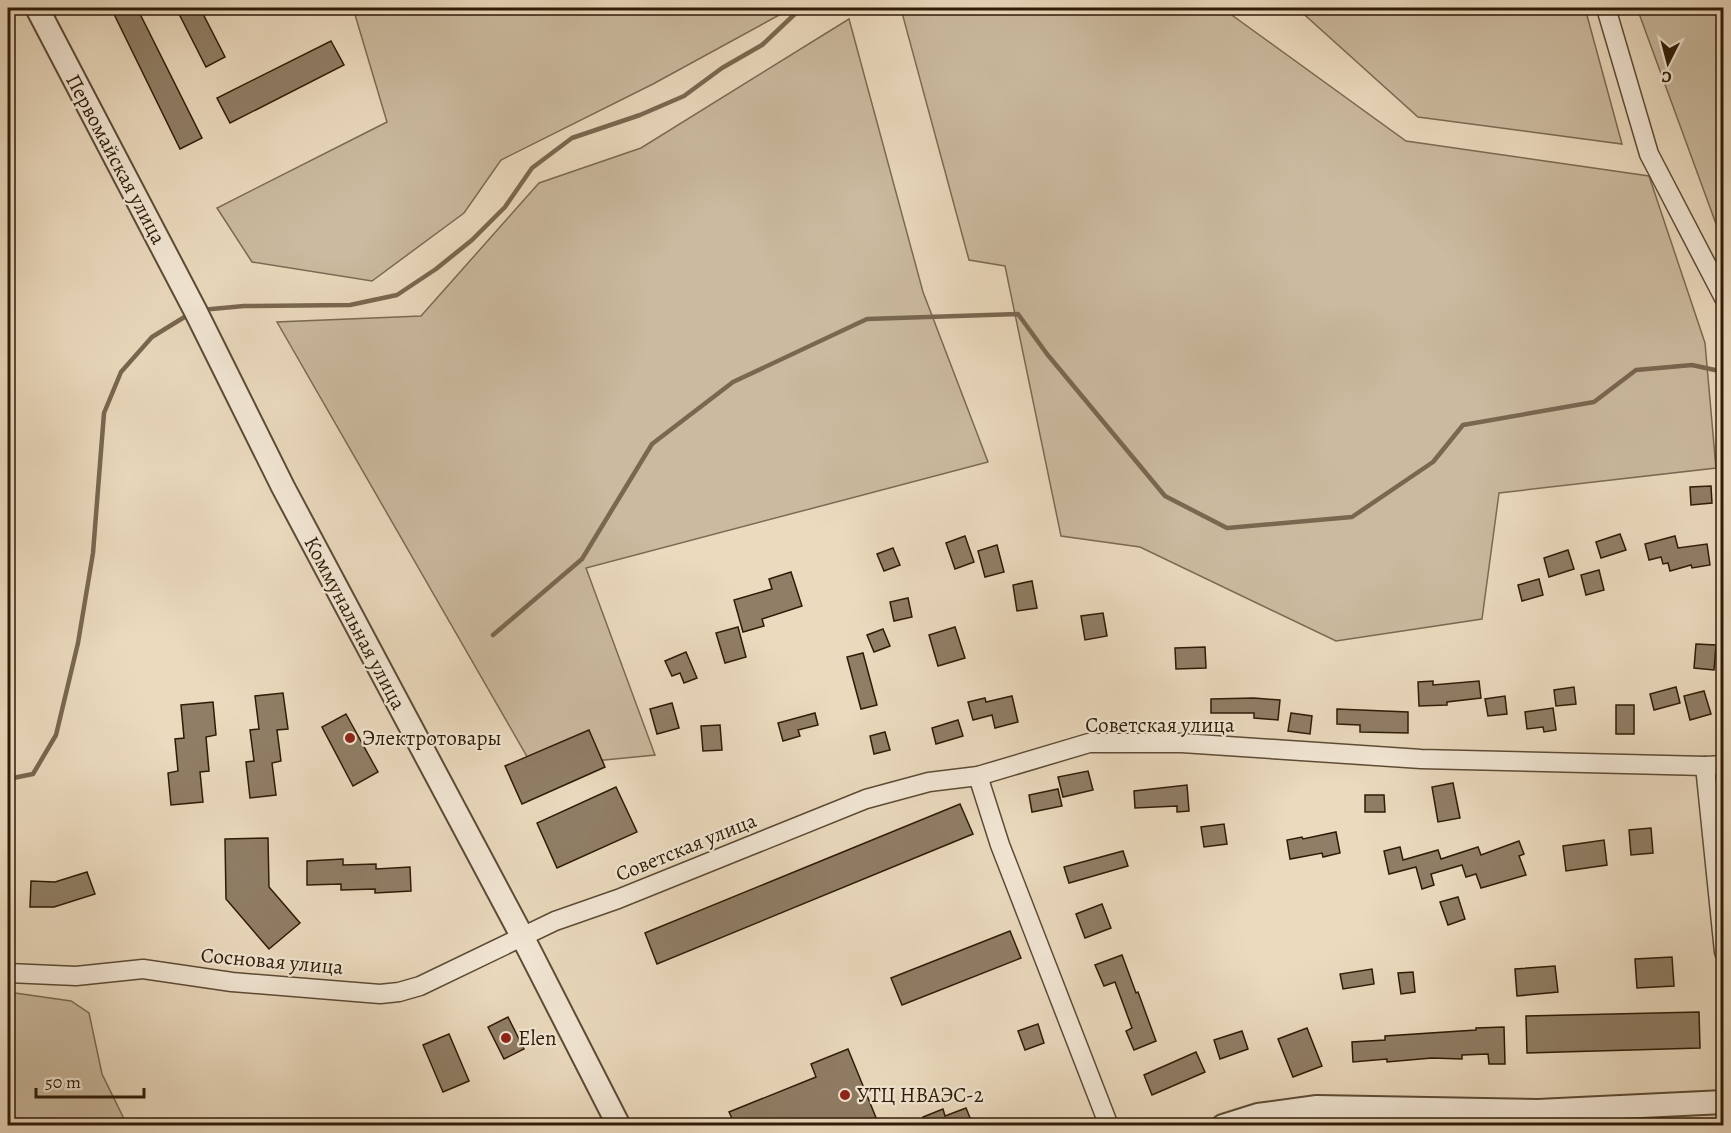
<svg xmlns="http://www.w3.org/2000/svg" width="1731" height="1133" font-family="Alegreya,serif">
<style>
.green{fill:#cbba9f;stroke:#7c6a53;stroke-width:1.5}
.lines{fill:none;stroke-linecap:round;stroke-linejoin:round}
.stream{stroke:#796750;stroke-width:4.5}
.building{fill:#907e66;stroke:#2e1b07;stroke-width:1.5}
.minor-casing{stroke:#5d4b35;stroke-width:21}
.tertiary-casing{stroke:#5d4b35;stroke-width:26}
.minor{stroke:#f2e7d5;stroke-width:18}
.tertiary{stroke:#f2e7d5;stroke-width:22}
.poi-dot{fill:#8f2418;stroke:#f2e7d5;stroke-width:2}
.labels{text-anchor:middle;stroke-width:4.5;stroke-linejoin:round;paint-order:stroke}
.street-label{font-size:21px;fill:#2e1b07;stroke:#f2e7d5}
.poi-label{font-size:21px;fill:#2e1b07;stroke:#f2e7d5;text-anchor:start}
</style>
<rect width="100%" height="100%" fill="#ebdabe"/>
<filter id="stains"><feTurbulence type="fractalNoise" baseFrequency=".00333" numOctaves="4"/><feColorMatrix values="0 0 0 0 .2 0 0 0 0 .09 0 0 0 0 .02 0 0 0 .5 -.17"/></filter>
<radialGradient id="worn" r=".72"><stop offset=".6" stop-color="#630" stop-opacity="0"/><stop offset="1" stop-color="#630" stop-opacity=".3"/></radialGradient>
<g class="green">
<path d="M 353,8 L 792,8 L 653,84 L 501,160 L 464,213 L 372,281 L 252,262 L 217,208 L 387,122 Z"/>
<path d="M 912,8 L 1222,8 L 1406,141 L 1649,176 L 1705,343 L 1716,468 L 1499,493 L 1482,619 L 1336,641 L 1140,547 L 1061,536 L 1005,266 L 969,260 L 901,9 Z"/>
<path d="M 1297,8 L 1585,8 L 1622,144 L 1418,117 Z"/>
<path d="M 1637,8 L 1723,8 L 1723,243 Z"/>
<path d="M 849,19 L 923,292 L 988,462 L 586,568 L 655,755 L 533,767 L 277,322 L 421,316 L 539,183 L 641,148 Z"/>
<path d="M 8,992 L 71,1001 L 89,1013 L 102,1074 L 127,1125 L 8,1125 Z"/>
</g>
<g class="lines">
<g class="stream">
<path d="M 201,310 L 244,306 L 350,305 L 397,295 L 436,269 L 472,240 L 505,207 L 532,168 L 572,138 L 640,115 L 684,96 L 722,68 L 762,45 L 797,12 L 808,8"/>
<path d="M 493,635 L 582,559 L 652,444 L 733,382 L 867,319 L 1018,314 L 1047,354 L 1165,496 L 1227,528 L 1352,517 L 1433,462 L 1463,425 L 1594,402 L 1636,370 L 1692,365 L 1724,372"/>
<path d="M 8,779 L 33,774 L 56,735 L 78,643 L 93,553 L 104,413 L 121,372 L 152,337 L 191,313"/>
</g>
</g>
<g class="building">
<path d="M 111,8 L 137,8 L 202,138 L 180,149 Z"/>
<path d="M 176,8 L 200,8 L 225,57 L 206,67 Z"/>
<path d="M 331,41 L 344,65 L 230,123 L 217,98 Z"/>
<path d="M 1711,486 L 1712,503 L 1691,505 L 1690,487 Z"/>
<path d="M 1620,534 L 1626,550 L 1601,558 L 1596,542 Z"/>
<path d="M 965,536 L 974,562 L 955,569 L 946,543 Z"/>
<path d="M 1675,536 L 1678,548 L 1707,544 L 1710,565 L 1692,568 L 1691,565 L 1670,571 L 1668,563 L 1663,564 L 1661,557 L 1649,560 L 1645,544 Z"/>
<path d="M 997,545 L 1004,572 L 985,577 L 978,551 Z"/>
<path d="M 893,548 L 900,565 L 884,571 L 877,554 Z"/>
<path d="M 1568,550 L 1574,569 L 1549,577 L 1544,558 Z"/>
<path d="M 1599,570 L 1604,590 L 1586,595 L 1581,575 Z"/>
<path d="M 791,572 L 802,606 L 762,619 L 764,626 L 743,632 L 734,600 L 772,589 L 769,579 Z"/>
<path d="M 1539,579 L 1543,595 L 1522,601 L 1518,585 Z"/>
<path d="M 1032,581 L 1037,608 L 1017,611 L 1013,585 Z"/>
<path d="M 908,598 L 912,617 L 894,621 L 890,602 Z"/>
<path d="M 1103,613 L 1107,636 L 1085,640 L 1081,616 Z"/>
<path d="M 738,627 L 746,657 L 725,663 L 716,633 Z"/>
<path d="M 955,627 L 965,658 L 938,666 L 929,635 Z"/>
<path d="M 883,629 L 890,646 L 874,652 L 867,635 Z"/>
<path d="M 1696,644 L 1716,645 L 1714,670 L 1694,668 Z"/>
<path d="M 1205,647 L 1206,668 L 1176,669 L 1175,648 Z"/>
<path d="M 686,652 L 697,678 L 684,683 L 680,673 L 672,676 L 665,661 Z"/>
<path d="M 863,653 L 877,705 L 861,709 L 847,657 Z"/>
<path d="M 1433,681 L 1433,685 L 1479,681 L 1481,698 L 1447,702 L 1447,705 L 1419,706 L 1418,682 Z"/>
<path d="M 1574,687 L 1576,704 L 1556,706 L 1554,690 Z"/>
<path d="M 1676,687 L 1680,703 L 1654,710 L 1650,694 Z"/>
<path d="M 1704,691 L 1711,714 L 1690,720 L 1684,696 Z"/>
<path d="M 283,693 L 288,729 L 277,730 L 281,761 L 272,763 L 276,795 L 250,798 L 246,762 L 254,761 L 250,730 L 259,729 L 255,696 Z"/>
<path d="M 1012,696 L 1018,722 L 995,728 L 992,715 L 973,720 L 968,702 L 985,698 L 986,702 Z"/>
<path d="M 1505,696 L 1507,714 L 1488,716 L 1485,699 Z"/>
<path d="M 1254,698 L 1280,700 L 1278,720 L 1254,718 L 1254,713 L 1211,713 L 1211,699 Z"/>
<path d="M 213,702 L 216,735 L 206,737 L 209,771 L 200,772 L 203,802 L 171,805 L 168,773 L 178,771 L 175,739 L 184,738 L 181,705 Z"/>
<path d="M 672,703 L 679,728 L 657,734 L 650,709 Z"/>
<rect x="1616" y="705" width="18" height="29"/>
<path d="M 1553,708 L 1556,730 L 1544,732 L 1543,727 L 1527,729 L 1525,712 Z"/>
<path d="M 1337,709 L 1408,712 L 1408,733 L 1360,732 L 1360,725 L 1337,724 Z"/>
<path d="M 815,713 L 818,725 L 798,730 L 800,736 L 783,741 L 778,723 Z"/>
<path d="M 1291,713 L 1312,716 L 1310,734 L 1288,731 Z"/>
<path d="M 346,714 L 378,772 L 353,786 L 322,727 Z"/>
<path d="M 958,720 L 963,736 L 936,744 L 932,728 Z"/>
<path d="M 720,725 L 722,750 L 703,751 L 701,726 Z"/>
<path d="M 589,730 L 605,767 L 522,804 L 505,766 Z"/>
<path d="M 885,732 L 890,750 L 874,754 L 870,736 Z"/>
<path d="M 1088,771 L 1093,790 L 1063,797 L 1058,777 Z"/>
<path d="M 1453,783 L 1460,818 L 1438,822 L 1432,787 Z"/>
<path d="M 1187,785 L 1189,811 L 1177,812 L 1177,806 L 1135,808 L 1134,791 Z"/>
<path d="M 616,787 L 637,832 L 557,868 L 537,823 Z"/>
<path d="M 1058,789 L 1062,806 L 1032,812 L 1029,795 Z"/>
<path d="M 1365,795 L 1384,795 L 1385,812 L 1365,812 Z"/>
<path d="M 960,804 L 973,834 L 657,964 L 645,933 Z"/>
<path d="M 1224,824 L 1227,844 L 1204,847 L 1201,827 Z"/>
<path d="M 1651,828 L 1653,853 L 1631,855 L 1629,830 Z"/>
<path d="M 1336,832 L 1340,853 L 1323,857 L 1322,853 L 1290,859 L 1287,840 L 1302,837 L 1303,839 Z"/>
<path d="M 268,838 L 269,887 L 300,923 L 269,949 L 226,899 L 225,839 Z"/>
<path d="M 1604,840 L 1607,865 L 1566,871 L 1563,846 Z"/>
<path d="M 1519,841 L 1524,854 L 1519,856 L 1526,875 L 1481,888 L 1476,874 L 1466,877 L 1462,865 L 1431,874 L 1434,885 L 1422,889 L 1416,867 L 1389,874 L 1384,851 L 1400,847 L 1403,860 L 1438,850 L 1441,859 L 1478,847 L 1481,855 Z"/>
<path d="M 1123,851 L 1128,866 L 1069,883 L 1064,867 Z"/>
<path d="M 343,859 L 343,865 L 376,864 L 376,869 L 410,867 L 411,891 L 375,893 L 375,889 L 341,890 L 341,884 L 307,885 L 307,861 Z"/>
<path d="M 87,872 L 95,894 L 54,907 L 30,907 L 31,881 L 55,882 Z"/>
<path d="M 1458,897 L 1465,919 L 1448,925 L 1440,902 Z"/>
<path d="M 1102,904 L 1111,928 L 1085,938 L 1076,914 Z"/>
<path d="M 1010,931 L 1021,958 L 902,1005 L 891,978 Z"/>
<path d="M 1122,955 L 1136,993 L 1138,992 L 1156,1041 L 1134,1050 L 1126,1031 L 1132,1028 L 1115,982 L 1104,986 L 1095,965 Z"/>
<path d="M 1672,957 L 1674,986 L 1637,988 L 1635,959 Z"/>
<path d="M 1555,966 L 1558,992 L 1517,996 L 1515,969 Z"/>
<path d="M 1372,969 L 1374,984 L 1343,989 L 1340,974 Z"/>
<path d="M 1413,972 L 1415,992 L 1401,994 L 1398,973 Z"/>
<path d="M 1699,1012 L 1700,1048 L 1527,1053 L 1526,1016 Z"/>
<path d="M 508,1017 L 524,1049 L 504,1059 L 488,1027 Z"/>
<path d="M 1038,1024 L 1044,1043 L 1025,1050 L 1018,1031 Z"/>
<path d="M 1504,1027 L 1505,1064 L 1489,1064 L 1488,1054 L 1462,1055 L 1462,1059 L 1432,1058 L 1387,1062 L 1387,1059 L 1353,1062 L 1352,1042 L 1385,1040 L 1385,1036 L 1476,1030 L 1476,1028 Z"/>
<path d="M 1307,1028 L 1322,1066 L 1293,1077 L 1278,1039 Z"/>
<path d="M 1242,1031 L 1248,1049 L 1220,1059 L 1214,1040 Z"/>
<path d="M 449,1034 L 469,1081 L 443,1092 L 423,1045 Z"/>
<path d="M 848,1049 L 879,1125 L 735,1125 L 729,1112 L 816,1077 L 811,1064 Z"/>
<path d="M 1196,1052 L 1205,1072 L 1152,1095 L 1144,1075 Z"/>
<path d="M 966,1108 L 973,1125 L 923,1125 L 925,1124 L 923,1117 L 943,1109 L 945,1116 Z"/>
</g>
<g class="lines">
<defs>
<g id="minor">
<path d="M 1606,8 L 1649,154 L 1724,298"/>
<path d="M 1705,766 L 1724,952"/>
<path d="M 978,776 L 1000,845 L 1109,1126"/>
<path d="M 8,973 L 76,976 L 143,969 L 232,982 L 380,994 L 399,992 L 420,986 L 555,921 L 618,899 L 866,799 L 929,782 L 978,776 L 1089,743 L 1182,743 L 1421,759 L 1705,766 L 1724,765"/>
</g>
<g id="tertiary">
<path d="M 37,8 L 195,310 L 283,487 L 522,936 L 619,1126"/>
<path d="M 1223,1126 L 1258,1115 L 1317,1107 L 1538,1111 L 1724,1102"/>
</g>
</defs>
<use href="#minor" class="minor-casing"/>
<use href="#tertiary" class="tertiary-casing"/>
<use href="#minor" class="minor"/>
<use href="#tertiary" class="tertiary"/>
</g>
<g class="poi-dot">
<circle cx="350" cy="738" r="6"/>
<circle cx="506" cy="1038" r="6"/>
<circle cx="845" cy="1095" r="6"/>
</g>
<g class="labels">
<g class="street-label">
<text transform="translate(116 159) rotate(62)" y="7">Первомайская улица</text>
<text transform="translate(355 623) rotate(62)" y="7">Коммунальная улица</text>
<text x="1160" y="732">Советская улица</text>
<text transform="translate(686 847) rotate(-22)" y="7">Советская улица</text>
<text transform="translate(272 961) rotate(5)" y="7">Сосновая улица</text>
</g>
<g class="poi-label">
<text x="362" y="745">Электротовары</text>
<text x="518" y="1045">Elen</text>
<text x="857" y="1102">УТЦ НВАЭС-2</text>
</g>
</g>
<rect width="1731" height="1133" fill="none" stroke="#ebdabe" stroke-width="30"/>
<rect x="9" y="9" width="1713" height="1115" fill="none" stroke="#2e1b07" stroke-width="3"/>
<rect x="15" y="15" width="1701" height="1103" fill="none" stroke="#2e1b07" stroke-width="1.5"/>
<g transform="translate(1668 63) rotate(186)" stroke="#f2e7d5" stroke-width="4.5" paint-order="stroke">
<path d="M0-4.5L10 22L0 15L-10 22Z" fill="#2e1b07"/>
<text y="-9" font-size="16" font-weight="bold" text-anchor="middle" fill="#2e1b07">С</text>
</g>
<path d="M36 1088v9h108v-9" fill="none" stroke="#2e1b07" stroke-width="3"/>
<text x="45" y="1088" font-size="18" fill="#2e1b07" stroke="#f2e7d5" stroke-width="4.5" paint-order="stroke">50 m</text>
<rect width="100%" height="100%" filter="url(#stains)"/>
<rect width="100%" height="100%" fill="url(#worn)"/>
</svg>
